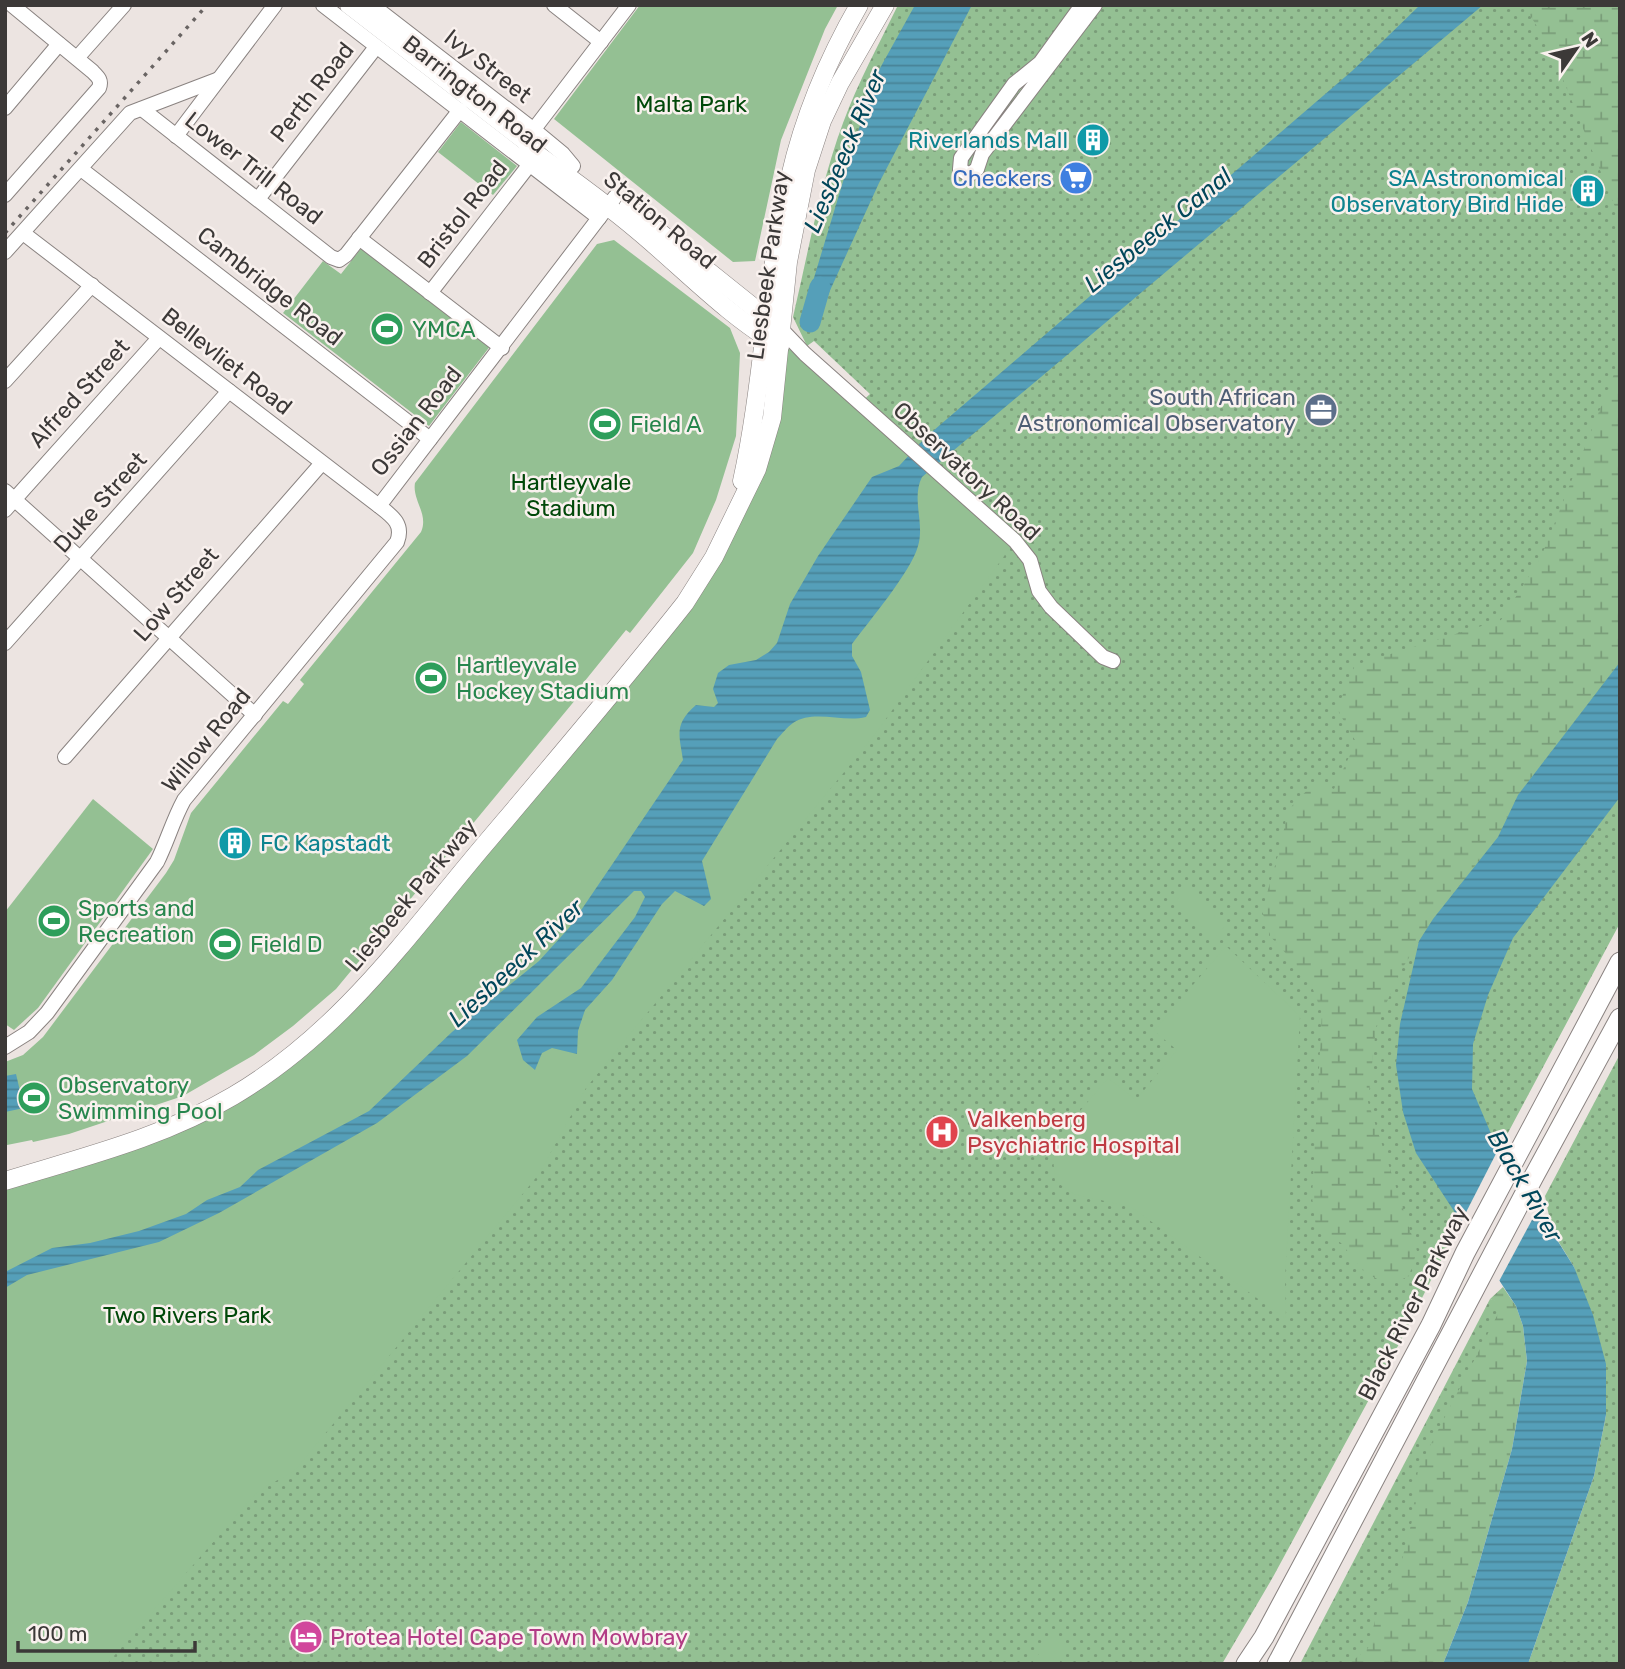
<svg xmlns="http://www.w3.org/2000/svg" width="1625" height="1669" font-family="Rubik,sans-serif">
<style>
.grass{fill:url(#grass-dots)}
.wetland{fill:url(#wetland-marsh)}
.park{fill:#94c093}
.water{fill:url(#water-rules)}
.pier{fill:#ece4e1}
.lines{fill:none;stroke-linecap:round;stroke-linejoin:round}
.river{stroke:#559fb9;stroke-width:21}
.minor-casing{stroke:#8a8381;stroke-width:16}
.major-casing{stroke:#8a8381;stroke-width:19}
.highway-casing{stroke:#8a8381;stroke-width:21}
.minor{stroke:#fff;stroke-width:14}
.major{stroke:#fff;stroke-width:18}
.highway{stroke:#fff;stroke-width:19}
.rail{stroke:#696463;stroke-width:3.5;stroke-dasharray:3.5 7;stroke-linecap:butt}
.labels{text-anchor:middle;stroke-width:5;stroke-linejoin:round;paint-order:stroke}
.street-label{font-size:23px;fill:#3c3938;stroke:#f9f1ee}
.park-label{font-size:23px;fill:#004809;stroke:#f9f1ee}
.culture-label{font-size:23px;fill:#0d838f;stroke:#f9f1ee;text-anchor:end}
.shop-label{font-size:23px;fill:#366cbe;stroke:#f9f1ee;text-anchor:end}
.leisure-label{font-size:23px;fill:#27864d;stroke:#f9f1ee;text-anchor:start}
.service-label{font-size:23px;fill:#4e5e75;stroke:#f9f1ee;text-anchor:end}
.health-label{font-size:23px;fill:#be3a42;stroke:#f9f1ee;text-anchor:start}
.hotel-label{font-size:23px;fill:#b23c85;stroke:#f9f1ee;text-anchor:start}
.water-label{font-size:24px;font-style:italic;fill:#02475a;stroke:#f9f1ee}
</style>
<defs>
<pattern id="grass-dots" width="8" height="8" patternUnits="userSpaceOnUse" patternTransform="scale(1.75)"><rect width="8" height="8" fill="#94c093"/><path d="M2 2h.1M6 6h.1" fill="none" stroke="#7a9d79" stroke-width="1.8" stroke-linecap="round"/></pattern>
<pattern id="wetland-marsh" width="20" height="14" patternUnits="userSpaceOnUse" patternTransform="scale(1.75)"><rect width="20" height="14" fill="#94c093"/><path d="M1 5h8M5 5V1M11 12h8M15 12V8" fill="none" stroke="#7a9d79"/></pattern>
<pattern id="water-rules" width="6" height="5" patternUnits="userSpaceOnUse" patternTransform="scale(1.75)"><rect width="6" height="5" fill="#559fb9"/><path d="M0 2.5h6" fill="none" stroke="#488397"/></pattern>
</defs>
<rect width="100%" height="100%" fill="#ece4e1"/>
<g class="grass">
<path d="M 898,5 L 1620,5 L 1620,923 L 1454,1234 L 1399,1344 L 1273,1577 L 1222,1664 L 5,1664 L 5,1198 L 224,1141 L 855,408 L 870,394 L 814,341 L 807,346 L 793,317 C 808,253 820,185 843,123 C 858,82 879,44 898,5 Z"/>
<path d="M 1620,1054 L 1620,1664 L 1528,1664 L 1594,1476 L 1606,1415 L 1574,1267 L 1552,1231 L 1545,1196 Z"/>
<path d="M 1490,1299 L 1516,1306 L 1443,1664 L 1300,1664 Z"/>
</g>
<g class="wetland">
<path d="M 1524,5 L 1620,5 L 1620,219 L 1551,50 Z"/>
<path d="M 1620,345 L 1620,662 L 1518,795 L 1498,837 L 1433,919 L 1400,972 L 1376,1027 L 1368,1102 L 1417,1251 L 1409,1276 L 1390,1285 L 1365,1273 L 1341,1243 L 1316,1227 L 1312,1197 L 1322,1013 L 1309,979 L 1270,936 L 1262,911 L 1282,841 L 1287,811 L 1315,782 L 1334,789 L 1356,742 L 1337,709 L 1355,665 L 1501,620 L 1541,557 L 1616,369 Z"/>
<path d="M 1503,1287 L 1516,1306 L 1523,1326 L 1527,1361 L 1512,1449 L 1468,1602 L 1443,1664 L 1349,1664 L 1368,1648 L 1378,1609 L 1400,1567 L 1412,1521 L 1418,1469 L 1500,1310 L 1497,1302 L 1490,1299 Z"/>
</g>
<g class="park">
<path d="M 640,5 L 838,5 L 825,29 L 781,140 L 755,261 L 733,262 L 554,119 Z"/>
<path d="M 461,122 L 517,166 L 493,195 L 438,152 Z"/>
<path d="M 614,240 L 730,328 L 740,353 L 736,436 L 716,500 L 693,553 L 630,633 L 626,630 L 580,687 L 583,690 L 576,699 L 336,989 L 293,1026 L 254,1055 L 183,1096 L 69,1134 L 33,1142 L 32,1140 L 7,1145 L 5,1062 L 23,1055 L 43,1037 L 166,873 L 174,860 L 191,813 L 283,701 L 288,704 L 304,684 L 300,680 L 421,532 C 429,514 412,500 415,483 L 597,244 Z"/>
<path d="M 363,246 L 491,345 L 429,426 L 283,313 L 323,261 L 341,274 Z"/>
<path d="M 780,346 L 805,354 L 1015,541 L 872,738 L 586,1088 L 539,1174 L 296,1469 C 283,1479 268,1483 255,1494 L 107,1664 L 5,1664 L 5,1181 L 163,1130 L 312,1040 L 640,660 L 751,485 Z"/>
<path d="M 93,799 L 153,849 L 38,1008 L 14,1030 L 5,1024 L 5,912 Z"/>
<path d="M 1187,888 L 1228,923 L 1215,938 L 1174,903 Z"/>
<path d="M 1226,946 L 1300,1016 L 1285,1279 L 1286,1319 L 1131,1207 L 1074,1194 L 1055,1181 L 1052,1144 L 1108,1078 L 1136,1100 L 1177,1050 L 1154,1031 Z"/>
<path d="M 1052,1637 L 1069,1650 L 1058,1664 L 1031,1664 Z"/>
</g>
<g class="water">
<path d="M 915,5 L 972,5 L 879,183 L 822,308 L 813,313 L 807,301 L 874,79 Z"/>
<path d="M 1420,5 L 1483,5 L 922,477 C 911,499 925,523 918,546 C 911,572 869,621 852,644 L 852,656 L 861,672 L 870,710 L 866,717 C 843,723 814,709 793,723 C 787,727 782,734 777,739 L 702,861 L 711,899 L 704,906 L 675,891 L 662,904 L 612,980 L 585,1010 L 578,1031 L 577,1054 L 552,1048 L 542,1053 L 535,1070 L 523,1060 L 517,1040 L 537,1017 L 581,988 L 635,917 L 645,897 L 641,891 L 634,891 L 467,1056 L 377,1123 L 219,1213 L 159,1242 L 27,1275 L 5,1288 L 5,1272 L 52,1248 L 90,1243 L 139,1231 L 186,1214 L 207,1200 L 240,1187 L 258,1170 L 369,1111 L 452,1032 L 539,961 L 569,928 L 683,760 C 679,734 674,724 696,705 L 714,707 L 718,703 L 713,689 L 718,673 L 729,665 L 756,660 L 769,652 L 777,643 L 790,604 L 818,556 L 872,477 L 899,466 L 926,437 L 1352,71 Z"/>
<path d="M 1620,662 L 1620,797 L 1513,938 L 1488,995 L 1473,1044 L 1472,1089 L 1492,1136 L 1574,1267 L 1593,1315 L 1606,1364 L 1606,1415 L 1594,1476 L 1528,1664 L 1443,1664 L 1468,1602 L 1512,1449 L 1527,1361 L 1523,1326 L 1516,1306 L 1416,1153 L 1403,1112 L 1396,1065 L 1400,1024 L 1419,941 L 1433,919 L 1498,837 L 1518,795 Z"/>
<path d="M 16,1074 L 24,1108 L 5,1112 L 5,1076 Z"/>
</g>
<path class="pier" d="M 1501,1144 L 1540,1205 L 1497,1285 L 1459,1226 Z"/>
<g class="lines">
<path class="river" d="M 810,322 L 820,287"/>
<defs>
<g id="minor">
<path d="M 323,5 L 599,218"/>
<path d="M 372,5 L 534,130 L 563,154 L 573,166"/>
<path d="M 554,5 L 601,42"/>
<path d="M 1082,5 L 1040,63 L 1014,84 L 961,158 L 960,169 L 969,175 L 977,169 L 982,154 L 1095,5"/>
<path d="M 77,58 L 124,5"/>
<path d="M 5,108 L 59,44"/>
<path d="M 142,109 L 331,257 L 339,260 L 346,255 L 460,110"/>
<path d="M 176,136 L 275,5"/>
<path d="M 528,137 L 629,5"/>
<path d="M 81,169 L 430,439"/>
<path d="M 5,195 L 99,88 C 102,80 98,77 92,71 L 12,5"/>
<path d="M 258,199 L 376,47"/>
<path d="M 359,238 L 502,348"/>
<path d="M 5,252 L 130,113 L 219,79"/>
<path d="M 430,293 L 530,164"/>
<path d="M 782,330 L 805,354 L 1015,541 L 1030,560 L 1039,591 L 1051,607 L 1103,657 L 1113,661"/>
<path d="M 5,381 L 92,285"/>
<path d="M 5,491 L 255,715"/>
<path d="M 379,506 L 615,197"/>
<path d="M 5,510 L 159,338"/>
<path d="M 5,643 L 229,391"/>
<path d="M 65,757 L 322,463"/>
<path d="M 5,1047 L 29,1032 L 47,1013 L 157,862 C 167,842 173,820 184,800 L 397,542 C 404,524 392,516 379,506 L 23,233"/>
</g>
<g id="major">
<path d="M 349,5 L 525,141 L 534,152 C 569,177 604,202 637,230 C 684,269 728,316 780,346"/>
<path d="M 628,207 L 773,323"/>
<path d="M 742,481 C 764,380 766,277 790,177 C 804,116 828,59 859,5"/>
<path d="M 5,1181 C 83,1157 162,1138 233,1096 C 335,1036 401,945 475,856 C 546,772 617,689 685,603 L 714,557 L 757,469 L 772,418 L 788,262 L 806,170 L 822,121 L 840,83 L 885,5"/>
</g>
<g id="highway">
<path d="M 1246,1664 L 1264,1637 L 1431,1325 L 1465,1253 L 1620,962"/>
<path d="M 1277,1664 L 1533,1178 L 1620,1018"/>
</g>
</defs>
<use href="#minor" class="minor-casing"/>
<use href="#major" class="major-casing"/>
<use href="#highway" class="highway-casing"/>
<use href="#minor" class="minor"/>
<use href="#major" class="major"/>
<use href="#highway" class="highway"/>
<path class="rail" d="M 5,233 L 207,5"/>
</g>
<defs>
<symbol id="building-disc" viewBox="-11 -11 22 22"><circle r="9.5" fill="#0f9aa8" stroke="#f9f1ee"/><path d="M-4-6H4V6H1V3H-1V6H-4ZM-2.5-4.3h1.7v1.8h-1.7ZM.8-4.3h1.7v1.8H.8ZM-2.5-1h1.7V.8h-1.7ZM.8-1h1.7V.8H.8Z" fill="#fff"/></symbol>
<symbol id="supermarket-disc" viewBox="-11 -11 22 22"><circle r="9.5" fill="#3f7fe0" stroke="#f9f1ee"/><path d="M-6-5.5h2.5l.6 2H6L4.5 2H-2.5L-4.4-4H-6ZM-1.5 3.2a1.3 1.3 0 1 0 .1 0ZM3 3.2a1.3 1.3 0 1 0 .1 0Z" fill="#fff"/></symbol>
<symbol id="stadium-disc" viewBox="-11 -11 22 22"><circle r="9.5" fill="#2e9e5b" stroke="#f9f1ee"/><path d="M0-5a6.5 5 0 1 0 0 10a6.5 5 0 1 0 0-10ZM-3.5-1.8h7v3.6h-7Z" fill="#fff"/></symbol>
<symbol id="office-disc" viewBox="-11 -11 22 22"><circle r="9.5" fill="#5c6f8a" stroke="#f9f1ee"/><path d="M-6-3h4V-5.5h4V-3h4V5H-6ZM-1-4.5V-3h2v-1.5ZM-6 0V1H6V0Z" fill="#fff"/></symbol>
<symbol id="hospital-disc" viewBox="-11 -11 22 22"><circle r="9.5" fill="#e0444e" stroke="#f9f1ee"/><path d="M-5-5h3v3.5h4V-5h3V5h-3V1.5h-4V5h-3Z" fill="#fff"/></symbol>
<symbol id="hotel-disc" viewBox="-11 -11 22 22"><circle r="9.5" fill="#d1479c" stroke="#f9f1ee"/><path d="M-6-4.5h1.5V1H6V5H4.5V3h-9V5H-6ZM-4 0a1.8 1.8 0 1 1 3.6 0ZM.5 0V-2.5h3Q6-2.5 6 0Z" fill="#fff"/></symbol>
</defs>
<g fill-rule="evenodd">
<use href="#building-disc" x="1074" y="121" width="38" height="38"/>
<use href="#supermarket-disc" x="1057" y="159" width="38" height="38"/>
<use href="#building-disc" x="1569" y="172" width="38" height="38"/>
<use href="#stadium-disc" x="368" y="310" width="38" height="38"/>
<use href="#office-disc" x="1302" y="391" width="38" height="38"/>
<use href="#stadium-disc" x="586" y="405" width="38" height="38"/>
<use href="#stadium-disc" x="412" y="659" width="38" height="38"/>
<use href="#building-disc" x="216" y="824" width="38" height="38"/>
<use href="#stadium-disc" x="35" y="902" width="38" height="38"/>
<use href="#stadium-disc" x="206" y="925" width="38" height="38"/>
<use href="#stadium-disc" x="15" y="1079" width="38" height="38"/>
<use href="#hospital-disc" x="923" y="1113" width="38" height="38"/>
<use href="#hotel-disc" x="287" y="1618" width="38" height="38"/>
</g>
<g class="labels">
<g class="street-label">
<text transform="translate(488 66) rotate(38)" y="8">Ivy Street</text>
<text transform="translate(312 92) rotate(-52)" y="8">Perth Road</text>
<text transform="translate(475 94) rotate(38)" y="8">Barrington Road</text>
<text transform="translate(254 168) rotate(38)" y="8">Lower Trill Road</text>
<text transform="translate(462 214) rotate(-52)" y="8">Bristol Road</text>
<text transform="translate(660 220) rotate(40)" y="8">Station Road</text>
<text transform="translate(768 265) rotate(-82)" y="8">Liesbeek Parkway</text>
<text transform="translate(270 286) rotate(38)" y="8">Cambridge Road</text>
<text transform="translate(227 361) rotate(38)" y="8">Bellevliet Road</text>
<text transform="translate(79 393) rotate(-48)" y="8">Alfred Street</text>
<text transform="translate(416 421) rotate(-52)" y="8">Ossian Road</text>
<text transform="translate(967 471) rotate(43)" y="8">Observatory Road</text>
<text transform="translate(100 502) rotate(-48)" y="8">Duke Street</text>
<text transform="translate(176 594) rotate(-49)" y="8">Low Street</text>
<text transform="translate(206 740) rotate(-51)" y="8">Willow Road</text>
<text transform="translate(411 895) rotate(-50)" y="8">Liesbeek Parkway</text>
<text transform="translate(1413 1303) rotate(-63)" y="8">Black River Parkway</text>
</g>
<g class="park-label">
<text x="691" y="112">Malta Park</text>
<text x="571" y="490">Hartleyvale<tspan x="571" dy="26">Stadium</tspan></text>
<text x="187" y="1323">Two Rivers Park</text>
</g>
<g class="culture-label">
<text x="1068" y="148">Riverlands Mall</text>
<text x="1564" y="186">SA Astronomical<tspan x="1564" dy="26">Observatory Bird Hide</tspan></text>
<text x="260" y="851" text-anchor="start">FC Kapstadt</text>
</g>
<g class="shop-label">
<text x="1052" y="186">Checkers</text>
</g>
<g class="leisure-label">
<text x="412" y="337">YMCA</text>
<text x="630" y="432">Field A</text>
<text x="456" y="673">Hartleyvale<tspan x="456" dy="26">Hockey Stadium</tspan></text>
<text x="78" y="916">Sports and<tspan x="78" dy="26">Recreation</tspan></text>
<text x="250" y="952">Field D</text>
<text x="58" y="1093">Observatory<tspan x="58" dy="26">Swimming Pool</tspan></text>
</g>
<g class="service-label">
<text x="1296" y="405">South African<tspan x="1296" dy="26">Astronomical Observatory</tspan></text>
</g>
<g class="health-label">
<text x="967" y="1127">Valkenberg<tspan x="967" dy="26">Psychiatric Hospital</tspan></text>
</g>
<g class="hotel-label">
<text x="330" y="1645">Protea Hotel Cape Town Mowbray</text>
</g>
<g class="water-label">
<text transform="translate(845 151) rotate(-67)" y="8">Liesbeeck River</text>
<text transform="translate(1158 230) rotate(-39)" y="8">Liesbeeck Canal</text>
<text transform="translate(516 963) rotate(-43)" y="8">Liesbeeck River</text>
<text transform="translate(1525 1186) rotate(60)" y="8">Black River</text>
</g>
</g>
<rect width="1625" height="1669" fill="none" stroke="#3c3938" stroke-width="14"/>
<g transform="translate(1576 49) rotate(56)" stroke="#f9f1ee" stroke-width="5" paint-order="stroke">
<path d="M0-5L12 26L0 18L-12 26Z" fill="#3c3938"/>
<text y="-10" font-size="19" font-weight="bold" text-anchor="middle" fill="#3c3938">N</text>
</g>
<path d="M18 1641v10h177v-10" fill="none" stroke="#3c3938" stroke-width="3.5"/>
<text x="28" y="1641" font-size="21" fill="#3c3938" stroke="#f9f1ee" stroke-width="5" paint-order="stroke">100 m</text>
</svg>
